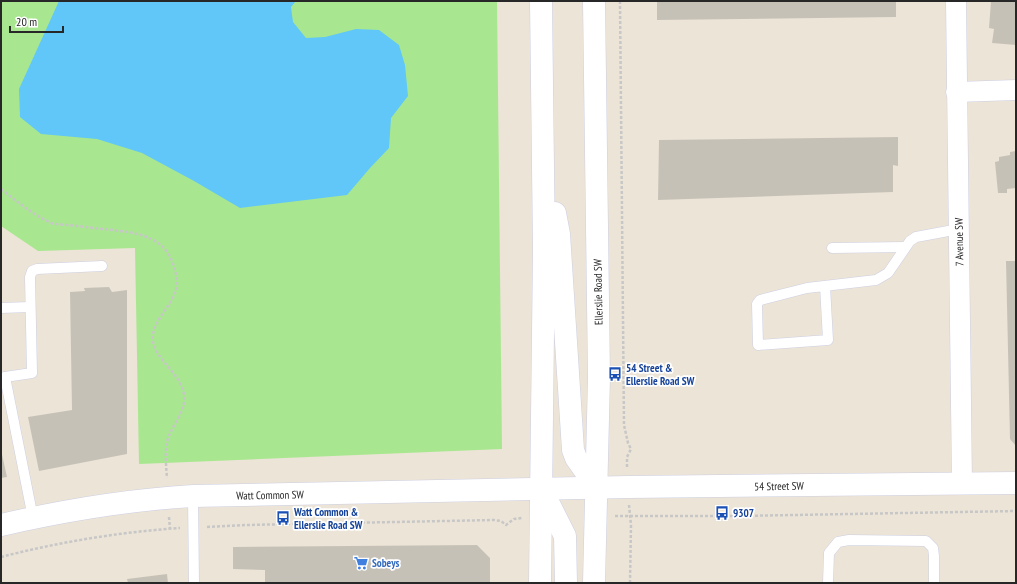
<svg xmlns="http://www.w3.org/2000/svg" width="1017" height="584" font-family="'PT Sans Narrow',sans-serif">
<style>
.green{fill:#a8e78f}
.water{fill:#60c7f8}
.building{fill:#c6c1b7}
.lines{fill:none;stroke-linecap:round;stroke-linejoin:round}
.service-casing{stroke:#cdcfe2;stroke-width:11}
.minor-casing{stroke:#cdcfe2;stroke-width:21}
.tertiary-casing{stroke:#cdcfe2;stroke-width:23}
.secondary-casing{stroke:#cdcfe2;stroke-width:23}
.path{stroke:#c7c7c7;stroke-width:2.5;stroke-dasharray:3 2;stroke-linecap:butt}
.service{stroke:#fff;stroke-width:10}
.minor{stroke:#fff;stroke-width:20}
.tertiary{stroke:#fff;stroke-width:22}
.secondary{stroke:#fff;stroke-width:22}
.labels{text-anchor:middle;stroke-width:3.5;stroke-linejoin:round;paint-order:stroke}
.street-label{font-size:11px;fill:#272727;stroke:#fff}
.transit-label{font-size:11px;font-weight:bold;fill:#164399;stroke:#fff;text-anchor:start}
.shop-label{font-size:11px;font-weight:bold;fill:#366cbe;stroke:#fff;text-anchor:start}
</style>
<rect width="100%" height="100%" fill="#ece4d7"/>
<path class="green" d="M 1,1 L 497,1 L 502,449 L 139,464 L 135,248 L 38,251 L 1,226 Z"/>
<path class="water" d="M 59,1 L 296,1 L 291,7 L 293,22 L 306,38 L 325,37 L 356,29 L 379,30 L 399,45 L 405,65 L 408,96 L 391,118 L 389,148 L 370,168 L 347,195 L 240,208 L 194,181 L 142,153 L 97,139 L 41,134 L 20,117 L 19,89 Z"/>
<g class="building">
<path d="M 657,1 L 896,1 L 896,17 L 657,20 Z"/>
<path d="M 991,1 L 1016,1 L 1016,45 L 992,43 L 994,29 L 989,28 Z"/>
<path d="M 898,137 L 898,166 L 893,165 L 893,192 L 658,200 L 659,140 Z"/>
<path d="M 1016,151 L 1016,188 L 1007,189 L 1007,193 L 998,193 L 995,162 L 999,161 L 999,157 L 1010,155 L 1010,152 Z"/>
<path d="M 1006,261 L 1016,261 L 1016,446 L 1010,439 Z"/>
<path d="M 109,287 L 112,292 L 127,290 L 127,454 L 39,471 L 28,417 L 72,410 L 70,292 L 85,291 L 84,288 Z"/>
<path d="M 1,450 L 7,477 L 1,478 Z"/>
<path d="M 477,545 L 490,558 L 490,583 L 265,583 L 265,570 L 233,569 L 233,547 Z"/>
<path d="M 167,574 L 168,583 L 128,583 L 127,579 Z"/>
</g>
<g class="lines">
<defs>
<g id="service">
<path d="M 832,248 L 905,247"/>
<path d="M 825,286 L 828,340 L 758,345 L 757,304 L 760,300 L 807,288 L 876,280 L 888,273 L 910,241 L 916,237 L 959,229"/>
<path d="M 1,308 L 30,307"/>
<path d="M 5,377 L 32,373 L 30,277 L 32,271 L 37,269 L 102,266"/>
<path d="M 1,378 L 5,377 L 33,518"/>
<path d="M 193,496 L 194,583"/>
<path d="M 828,583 L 829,553 L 838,542 L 849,540 L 926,541 L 933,548 L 934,556 L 934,583"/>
</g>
<g id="minor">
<path d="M 956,1 L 962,483"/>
<path d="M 956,92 L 1016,90"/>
</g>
<path id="tertiary" d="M 1,525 C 66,510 126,500 193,496 L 628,487 L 1016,483"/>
<g id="secondary">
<path d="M 594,1 L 599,377 L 594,583"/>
<path d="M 555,213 L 559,234 L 573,450 L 576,458 L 597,488"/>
<path d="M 545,496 L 565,536 L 566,583"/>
<path d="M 540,583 L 544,250 L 541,1"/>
</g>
</defs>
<use href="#service" class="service-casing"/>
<use href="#minor" class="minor-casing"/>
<use href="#tertiary" class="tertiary-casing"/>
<use href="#secondary" class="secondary-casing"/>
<g class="path">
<path d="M 620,1 L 624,425 L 628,443 L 631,449 L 627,457 L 627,468"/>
<path d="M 1,189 C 18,202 34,216 54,224 C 70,225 86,227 102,229 C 130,232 163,233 173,264 C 175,270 177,276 177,282 C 177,302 157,314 153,334 C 149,356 180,371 184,394 C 187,412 171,425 167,442 C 165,454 166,466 167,478"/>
<path d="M 629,505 L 631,525 L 630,583"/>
<path d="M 615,516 L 738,516 L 1016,511"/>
<path d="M 169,517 L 170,529"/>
<path d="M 207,527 L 246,525 L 494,520 L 501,521 L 506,525 L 514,519 L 522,518"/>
<path d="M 1,557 C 59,542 120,532 180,528"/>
</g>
<use href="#service" class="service"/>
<use href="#minor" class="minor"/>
<use href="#tertiary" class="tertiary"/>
<use href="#secondary" class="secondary"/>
</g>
<defs>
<symbol id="bus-bare" viewBox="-9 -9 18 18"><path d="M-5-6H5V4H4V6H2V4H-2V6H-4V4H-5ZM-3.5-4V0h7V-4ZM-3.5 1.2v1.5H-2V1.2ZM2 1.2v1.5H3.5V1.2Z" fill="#1a4fb4" stroke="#fff" stroke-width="2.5" paint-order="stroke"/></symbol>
<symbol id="supermarket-bare" viewBox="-9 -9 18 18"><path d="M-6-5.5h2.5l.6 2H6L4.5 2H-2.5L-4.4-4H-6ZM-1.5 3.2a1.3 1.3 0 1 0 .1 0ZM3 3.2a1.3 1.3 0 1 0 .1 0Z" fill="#3f7fe0" stroke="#fff" stroke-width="2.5" paint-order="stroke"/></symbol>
</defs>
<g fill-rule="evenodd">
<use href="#bus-bare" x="605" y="364" width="20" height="20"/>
<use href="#bus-bare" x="712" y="503" width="20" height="20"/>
<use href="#bus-bare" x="273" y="508" width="20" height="20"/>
<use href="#supermarket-bare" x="351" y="553" width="20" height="20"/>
</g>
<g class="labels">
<g class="street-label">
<text transform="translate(959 242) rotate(-91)" y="4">7 Avenue SW</text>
<text transform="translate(598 292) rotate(-91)" y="4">Ellerslie Road SW</text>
<text transform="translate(779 486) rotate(-1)" y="4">54 Street SW</text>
<text transform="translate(270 495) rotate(-1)" y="4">Watt Common SW</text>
</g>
<g class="transit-label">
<text x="626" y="372">54 Street &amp;<tspan x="626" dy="13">Ellerslie Road SW</tspan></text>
<text x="294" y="516">Watt Common &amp;<tspan x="294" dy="13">Ellerslie Road SW</tspan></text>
<text x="733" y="517">9307</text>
</g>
<g class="shop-label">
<text x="372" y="567">Sobeys</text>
</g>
</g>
<rect width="1017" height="584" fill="none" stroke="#272727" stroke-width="4"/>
<path d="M10 26v6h53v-6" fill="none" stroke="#272727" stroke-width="2"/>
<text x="16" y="26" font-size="12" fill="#272727" stroke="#ffffff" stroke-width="3" paint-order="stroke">20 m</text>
</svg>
